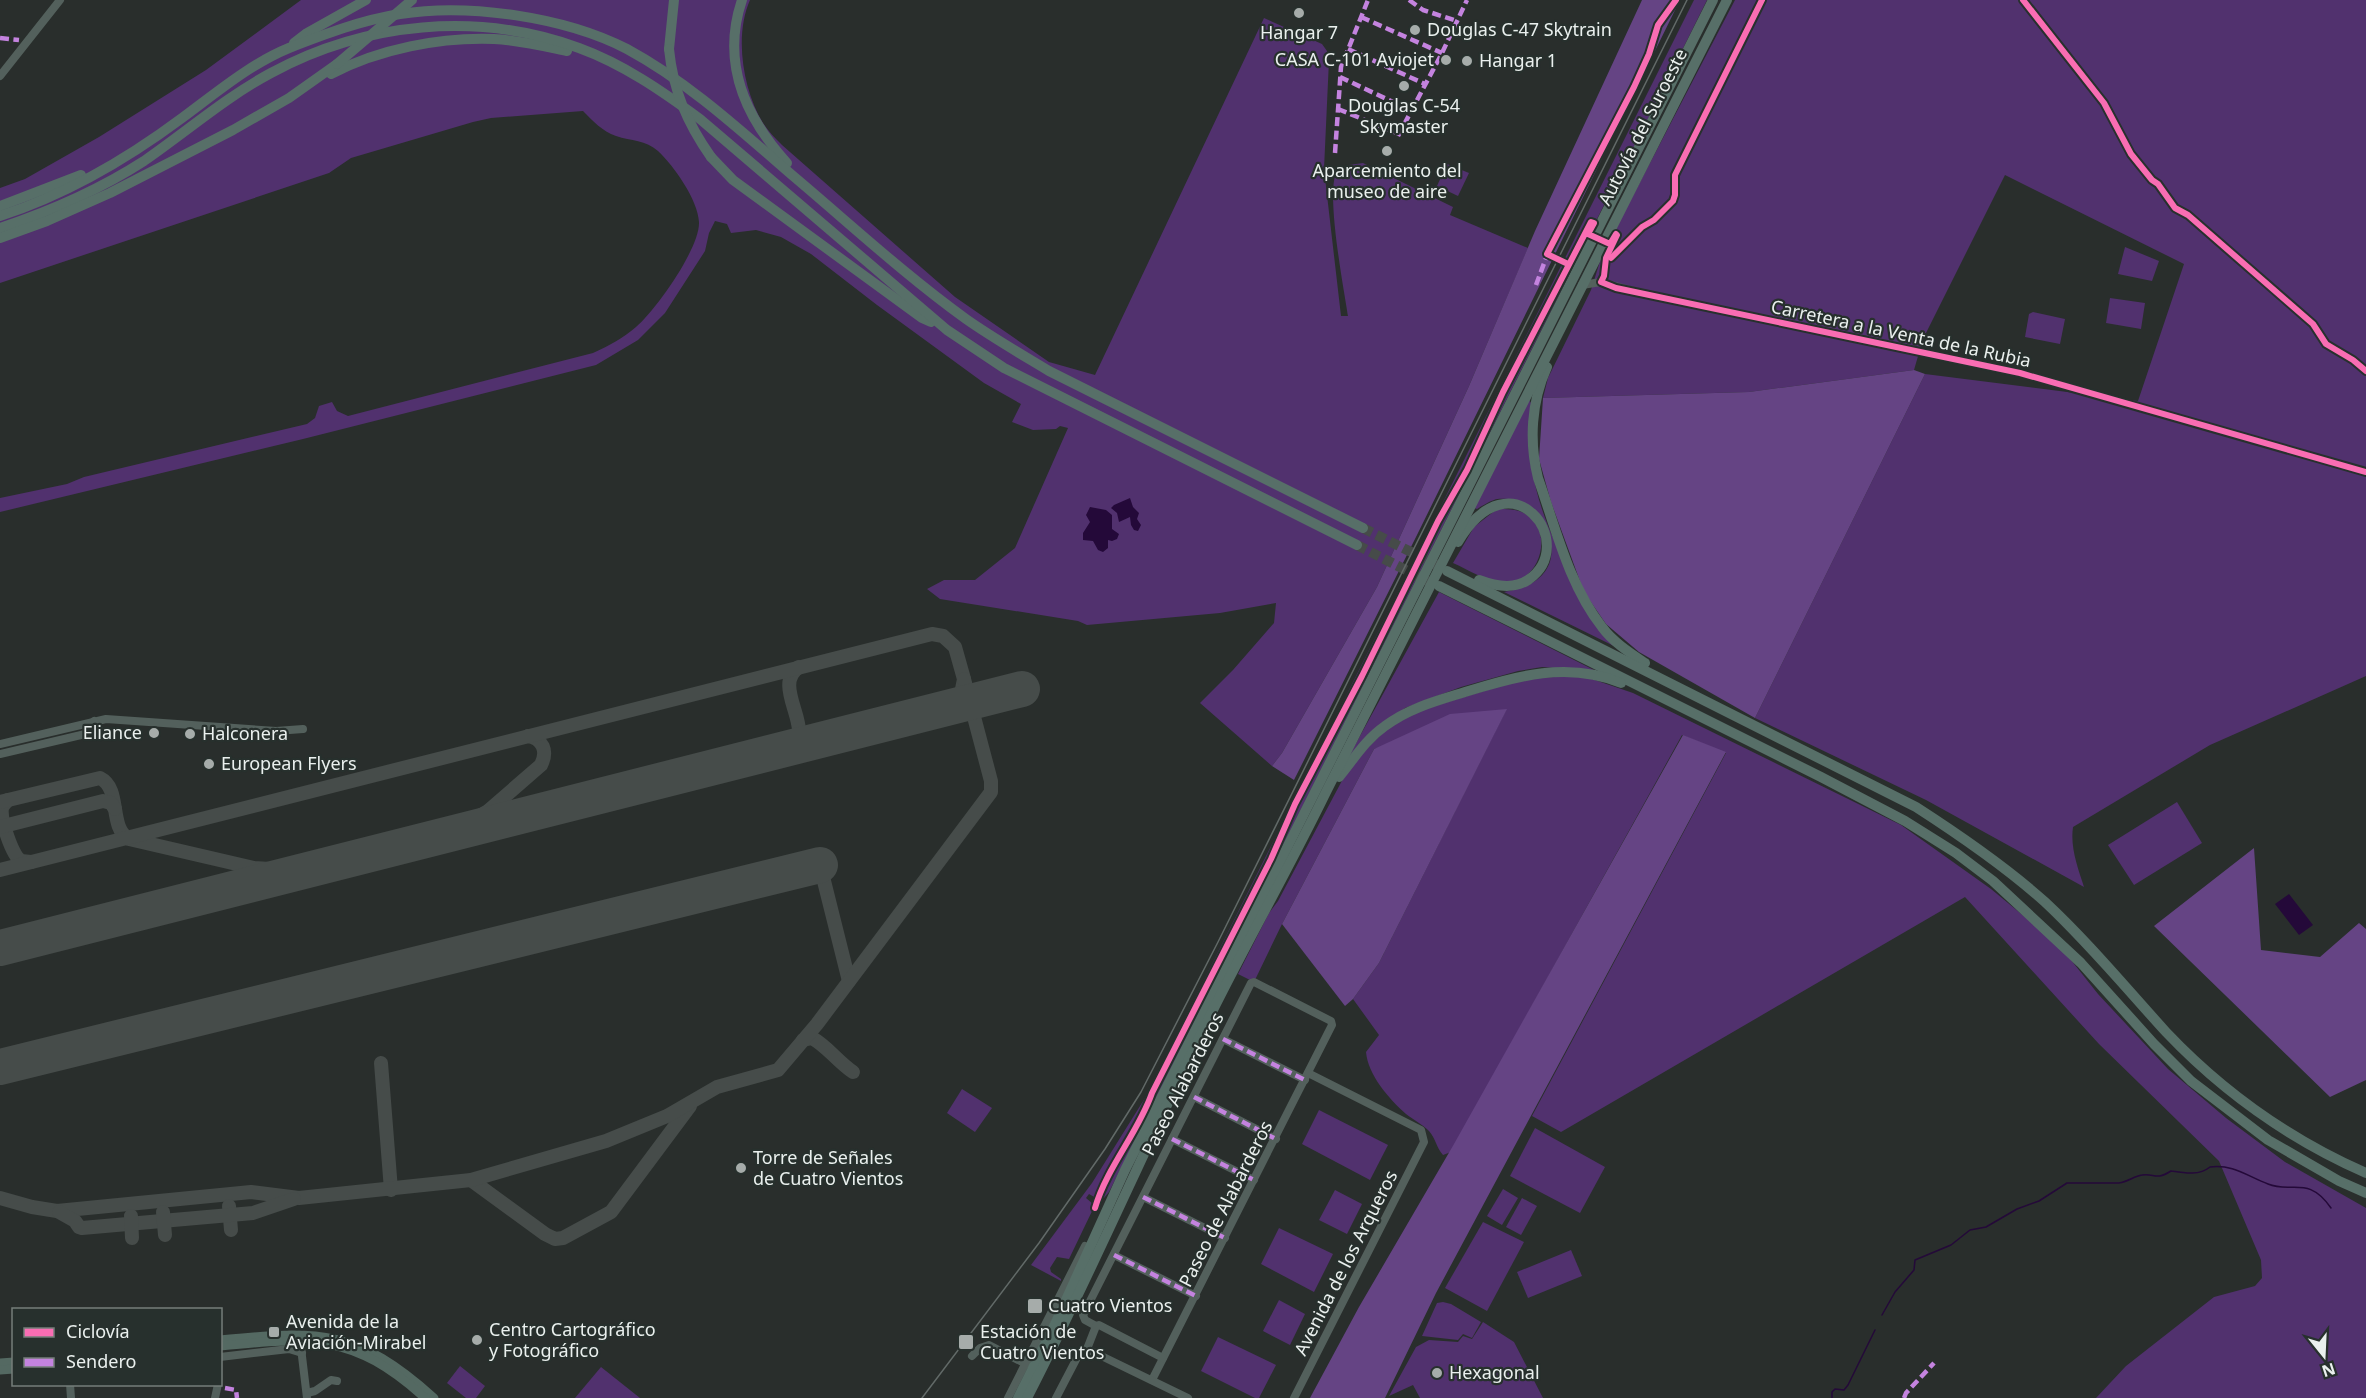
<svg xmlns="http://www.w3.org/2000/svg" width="2366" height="1398" font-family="'Noto Sans',sans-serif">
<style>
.green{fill:#51316e}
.forest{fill:#654484}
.water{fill:#240939}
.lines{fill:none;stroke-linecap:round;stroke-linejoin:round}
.stream{stroke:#240939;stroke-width:1.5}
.taxiway{stroke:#464c4a;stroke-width:14}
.runway{stroke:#464c4a;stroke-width:36}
.highway-tunnel{stroke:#464b49;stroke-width:10;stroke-dasharray:10 5;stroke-linecap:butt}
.minor{stroke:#53605c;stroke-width:8}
.major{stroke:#546962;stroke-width:9}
.highway{stroke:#576f68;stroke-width:10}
.rail{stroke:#626a68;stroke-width:1.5}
.highway-bridge{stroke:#576f68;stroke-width:10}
.quiet{stroke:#c483df;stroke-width:4.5;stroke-dasharray:9 4.5;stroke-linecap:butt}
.cycleway-casing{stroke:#27302d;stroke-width:10}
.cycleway{stroke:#f96db3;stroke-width:6}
.poi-dot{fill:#a6acaa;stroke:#27302d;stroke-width:2}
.labels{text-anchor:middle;stroke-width:4.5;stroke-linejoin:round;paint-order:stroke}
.poi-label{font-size:18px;fill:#eaf0ee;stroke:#27302d;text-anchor:start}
.street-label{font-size:18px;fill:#eaf0ee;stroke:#27302d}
</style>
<rect width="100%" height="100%" fill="#292e2c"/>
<g class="green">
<path d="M 301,0 L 750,0 C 734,36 743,90 763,123 C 768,131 775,138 782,145 L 955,297 L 1049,362 L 1095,375 L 1264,18 L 1322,44 L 1327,51 L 1329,60 L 1324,169 L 1341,316 L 1348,316 C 1344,289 1325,192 1337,171 L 1349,165 L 1363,163 L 1453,207 L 1450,215 L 1528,248 L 1469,386 L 1377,587 L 1282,753 L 1272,766 L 1200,703 L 1233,670 L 1274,623 L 1276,603 L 1220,613 L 1087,625 L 1078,621 L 940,599 L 927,589 L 944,580 L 975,580 L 1015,548 L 1068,428 L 1060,426 L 1056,429 L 1033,430 L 1012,422 L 1021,404 L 984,383 L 877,305 L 811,254 L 781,237 L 756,230 L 731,233 L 727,224 L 715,221 L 709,233 L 705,251 L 665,313 L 638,340 L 596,365 L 303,439 L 0,512 L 0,498 L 67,484 L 84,477 L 307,424 L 315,418 L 319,406 L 332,402 L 337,411 L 348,416 L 593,353 C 609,346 623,338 636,327 C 656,310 700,248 699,222 C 698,200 674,166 658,151 C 646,140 631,141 616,136 C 602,131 593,121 583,111 L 491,118 L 473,122 L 351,158 L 329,173 L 0,283 L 0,188 L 25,179 L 99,137 L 206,70 Z"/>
<path d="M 1694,0 L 1707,0 L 1635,145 C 1621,162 1614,180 1606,201 L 1109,1192 L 1104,1198 L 1096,1198 L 1089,1194 L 1086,1198 L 1093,1204 L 1094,1207 L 1069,1259 L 1057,1257 L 1050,1268 L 1051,1272 L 1061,1279 L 1061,1281 L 1031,1265 L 1092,1183 L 1145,1098 Z"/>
<path d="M 1735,0 L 2366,0 L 2366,676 L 2210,745 L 2073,827 C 2070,848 2078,868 2084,887 L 1926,800 L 1755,718 L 1925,374 L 2138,401 L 2184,264 L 2005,175 L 1923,339 L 1914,370 L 1749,392 L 1543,398 L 1548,378 L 1591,290 L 1602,255 Z"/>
<path d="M 1447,164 L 1469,173 L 1458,196 L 1437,186 Z"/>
<path d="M 2125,247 L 2159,261 L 2152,281 L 2118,274 Z"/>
<path d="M 2110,298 L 2145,303 L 2141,329 L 2106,323 Z"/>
<path d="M 2033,312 L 2065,319 L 2060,344 L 2025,337 L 2029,314 Z"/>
<path d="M 1528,398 L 1531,403 C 1531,424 1528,447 1532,468 C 1542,535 1581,590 1616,647 L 1504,592 C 1541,586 1562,565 1546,528 C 1540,511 1530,504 1512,500 C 1507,499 1499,498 1494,500 C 1488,502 1482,506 1477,509 L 1474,508 Z"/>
<path d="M 1497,509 C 1506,509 1517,509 1524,513 C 1556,530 1540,584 1505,583 C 1487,582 1469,570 1453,563 L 1474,527 Z"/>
<path d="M 1439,592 L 1596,671 L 1542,667 L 1518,671 L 1461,687 L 1405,708 L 1343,767 Z"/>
<path d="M 1583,676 L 1633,693 L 1901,825 L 1991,889 L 2031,922 L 2067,955 L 2098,994 L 2168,1069 L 2226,1118 L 2285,1162 L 2366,1208 L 2366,1398 L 2096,1398 L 2126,1366 L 2214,1297 L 2255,1286 L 2262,1278 L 2261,1260 L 2219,1161 L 2099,1044 L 1965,897 L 1561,1132 L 1532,1116 L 1726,753 L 1682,735 L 1451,1152 L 1443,1155 C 1436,1147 1436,1139 1429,1131 C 1422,1124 1414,1120 1406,1114 C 1389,1099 1368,1075 1366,1052 L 1379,1035 L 1353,999 L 1379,963 L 1506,710 L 1374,749 L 1282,924 L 1254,982 L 1238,974 L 1269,913 L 1278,901 L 1345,775 L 1354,761 L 1388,728 L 1421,710 L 1527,678 Z"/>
<path d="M 2177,802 L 2202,843 L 2134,885 L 2108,845 Z"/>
<path d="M 962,1089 L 992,1108 L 975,1132 L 947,1113 Z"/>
<path d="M 1319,1110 L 1388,1145 L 1370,1180 L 1302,1144 Z"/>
<path d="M 1535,1128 L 1605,1167 L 1580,1213 L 1510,1176 Z"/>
<path d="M 1503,1189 L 1518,1198 L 1502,1225 L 1487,1216 Z"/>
<path d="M 1335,1190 L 1362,1204 L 1347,1234 L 1319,1220 Z"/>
<path d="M 1522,1198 L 1537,1206 L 1521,1235 L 1506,1227 Z"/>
<path d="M 1483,1222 L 1524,1242 L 1487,1311 L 1445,1288 Z"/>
<path d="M 1279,1228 L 1333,1254 L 1314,1292 L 1261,1264 Z"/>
<path d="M 1571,1250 L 1582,1276 L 1528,1298 L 1517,1272 Z"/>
<path d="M 1279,1300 L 1305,1314 L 1290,1345 L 1263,1331 Z"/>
<path d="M 1443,1302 L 1451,1304 L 1481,1322 L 1472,1338 L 1463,1334 L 1458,1340 L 1422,1336 L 1437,1303 Z"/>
<path d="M 1483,1322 L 1514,1342 L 1543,1398 L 1420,1398 L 1413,1385 L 1389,1396 L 1416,1347 L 1429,1340 L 1458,1342 L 1463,1336 L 1472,1339 Z"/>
<path d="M 1218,1337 L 1276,1365 L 1259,1398 L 1255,1398 L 1201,1371 Z"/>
<path d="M 460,1366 L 485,1386 L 476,1398 L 466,1398 L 447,1383 Z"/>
<path d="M 601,1367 L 640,1398 L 575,1398 Z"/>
</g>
<g class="forest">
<path d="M 1642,0 L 1680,0 L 1417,535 L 1294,780 L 1272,766 L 1282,753 L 1377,587 L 1469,386 L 1535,231 Z"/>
<path d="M 1914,370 L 1925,374 L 1755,718 L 1639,652 L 1606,624 L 1584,592 L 1551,502 L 1539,459 L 1543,398 L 1749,392 Z"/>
<path d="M 1507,709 L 1379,963 L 1353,999 L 1345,1006 L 1282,924 L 1374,749 L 1450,714 Z"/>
<path d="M 1683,735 L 1726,752 L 1436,1293 L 1385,1398 L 1310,1398 L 1359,1307 L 1454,1144 Z"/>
<path d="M 2254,848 L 2261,950 L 2320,957 L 2359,923 L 2366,929 L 2366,1080 L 2330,1097 L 2154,926 Z"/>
</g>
<g class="water">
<path d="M 1130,498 L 1133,507 L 1139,513 L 1137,519 L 1141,525 L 1138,531 L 1134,530 L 1131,525 L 1130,517 L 1119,522 L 1117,513 L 1111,508 L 1114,505 Z"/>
<path d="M 1090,507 L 1106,510 L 1112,515 L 1112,529 L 1119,534 L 1117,539 L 1112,541 L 1108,540 L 1108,548 L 1103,552 L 1098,550 L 1093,541 L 1083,540 L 1083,533 L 1090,522 L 1086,515 Z"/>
<path d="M 2289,894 L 2313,925 L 2299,935 L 2275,904 Z"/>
</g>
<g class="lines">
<g class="stream">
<path d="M 1882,1315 L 1895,1292 L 1914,1270 L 1915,1260 L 1951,1245 L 1970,1230 L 1986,1227 L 2017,1209 L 2039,1201 L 2067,1183 L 2119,1183 C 2128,1182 2134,1176 2142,1175 C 2155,1173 2155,1181 2171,1171 C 2184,1173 2199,1176 2210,1167 C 2233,1164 2247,1176 2268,1184 C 2293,1194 2308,1175 2331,1208"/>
<path d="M 1832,1398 L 1832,1392 L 1835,1389 L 1844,1390 L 1848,1385 L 1875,1330"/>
</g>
<g class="taxiway">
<path d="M 784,749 L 791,745 L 799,731 C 799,711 777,681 799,667"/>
<path d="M 8,800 C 6,802 3,805 2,808 C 0,819 12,855 21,861 L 31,862"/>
<path d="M 0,802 L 100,778 C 122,789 108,827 129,839 L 254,868 L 302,871"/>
<path d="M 0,827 L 103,801 L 111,803 L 115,809"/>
<path d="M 446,835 L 488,811 L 541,765 C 548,751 543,739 528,736"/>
<path d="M 820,865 L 849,981"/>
<path d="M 0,870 L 932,634 L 943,636 L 955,647 L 964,679 L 961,694 L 945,708"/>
<path d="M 803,1040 L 812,1038 C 827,1046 838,1062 853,1072"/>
<path d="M 381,1063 L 391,1190"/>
<path d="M 471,1180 L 545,1234 L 555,1239 L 563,1238 L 611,1212 L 690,1106"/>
<path d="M 0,1198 L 32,1207 L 57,1211 L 251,1192 L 299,1198 L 471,1180 L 606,1141 L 667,1116 L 717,1087 L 778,1070 L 817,1024 L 991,792 L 991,781 L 964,679"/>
<path d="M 229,1206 L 231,1230"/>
<path d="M 59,1212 L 75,1221 L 79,1227 L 82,1228 L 253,1213 L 294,1199"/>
<path d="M 163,1212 L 165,1235"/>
<path d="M 131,1216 L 132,1238"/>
</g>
<g class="runway">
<path d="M 0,948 L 1022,689"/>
<path d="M 0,1067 L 820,865"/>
</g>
<g class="highway-tunnel">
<path d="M 1363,528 L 1439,566"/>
<path d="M 1357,545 L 1429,582"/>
</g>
<g class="minor">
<path d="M 0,76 L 60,0"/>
<path d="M 1582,285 L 1601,282 L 1652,296 L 2020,373 L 2366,472"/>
<path d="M 0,744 L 106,719 L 276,731 L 303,729"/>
<path d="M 0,754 L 98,731 L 99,730 L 94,721"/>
<path d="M 1223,1039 L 1305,1080"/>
<path d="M 1194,1097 L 1276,1139"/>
<path d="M 1172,1139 L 1254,1180"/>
<path d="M 1143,1197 L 1225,1238"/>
<path d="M 1114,1255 L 1196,1296"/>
<path d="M 1096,1326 L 1085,1320 L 1083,1315 L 1251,983 L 1254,982 L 1331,1021 L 1332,1025 L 1152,1380"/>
<path d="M 301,1348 L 307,1398"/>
<path d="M 1087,1349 L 1188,1398"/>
<path d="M 1087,1349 L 1096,1326 L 1099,1325 L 1163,1358"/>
<path d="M 972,1356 L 980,1348 L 989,1345 L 1026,1364"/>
<path d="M 220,1357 L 289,1349 L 302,1353"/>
<path d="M 70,1384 L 71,1398"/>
<path d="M 307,1393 L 315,1391 L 331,1380 L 337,1381"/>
<path d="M 215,1398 L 218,1384"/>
<path d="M 1008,1398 L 1085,1246"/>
<path d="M 1056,1398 L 1080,1352 L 1087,1349"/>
<path d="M 1294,1398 L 1424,1142 L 1421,1130 L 1308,1073"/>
</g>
<g class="major">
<path d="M 220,1340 C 320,1330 357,1329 434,1398"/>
<path d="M 220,1346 C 311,1337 353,1333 425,1398"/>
<path d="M 0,1363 L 14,1362"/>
<path d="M 0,1370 L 14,1369"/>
</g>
<g class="highway">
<path d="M 742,0 C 721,62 745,117 787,163"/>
<path d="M 294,43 L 307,33 L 366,0"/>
<path d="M 669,49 L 674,0"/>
<path d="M 331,74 C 379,49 440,37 494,39 C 518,40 543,46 567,51"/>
<path d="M 711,157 L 733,180 L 922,318 L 931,322"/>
<path d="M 0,206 L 81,175"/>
<path d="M 0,216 C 65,195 127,159 182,118 C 216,93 250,64 289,48 C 325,34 362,20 400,14 C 469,3 565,17 627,49 C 688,82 740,130 792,175 C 849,223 905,275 966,319 C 993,338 1021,354 1049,371 L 1363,528"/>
<path d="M 0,228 C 51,211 99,190 144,161 C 186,132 226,97 271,73 C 365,22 478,11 579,48 C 623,64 662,91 700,119 L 947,330 L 1004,368 L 1357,545"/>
<path d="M 0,238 L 47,221 L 110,193 L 233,130 L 289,98 L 337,64"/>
<path d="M 1547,367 C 1531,402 1529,442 1538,478 C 1556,529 1569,585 1602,627 C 1613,642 1630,653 1645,663"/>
<path d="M 1458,542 C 1511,452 1581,544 1528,580 C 1513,590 1495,586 1479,580"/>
<path d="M 1447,571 L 1916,807 C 1961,836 2005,866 2045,902 C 2088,942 2126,988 2166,1032 C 2222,1091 2291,1140 2366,1173"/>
<path d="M 1439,586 L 1821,777 L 1905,821 L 1956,853 L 1993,881 L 2081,963 L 2154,1044 L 2191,1081 L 2268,1140 L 2339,1181 L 2366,1193"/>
<path d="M 1339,777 C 1354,759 1365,740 1385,726 C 1409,708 1436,701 1465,692 C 1517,676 1568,661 1621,683"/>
<path d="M 1018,1398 L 1056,1322 L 1125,1170 L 1713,0"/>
<path d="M 1027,1398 C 1091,1274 1145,1147 1207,1022 C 1245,945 1288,870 1326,792 C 1458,527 1592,263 1727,0"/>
</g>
<path class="rail" d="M 922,1398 L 1039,1243 L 1105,1149 L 1141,1092 L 1218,942 L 1687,0"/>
<g class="highway-bridge">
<path d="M 669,49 C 673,90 687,123 711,157"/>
<path d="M 337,64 L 412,0"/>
</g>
<g class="quiet">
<path d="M 1409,0 L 1423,10 L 1457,21"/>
<path d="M 1361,17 L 1442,53"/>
<path d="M 0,38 L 19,40"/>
<path d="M 1348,49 L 1425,84"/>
<path d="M 1340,77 L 1412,111"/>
<path d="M 1338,109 L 1399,134"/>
<path d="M 1398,136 L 1442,53 L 1467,0"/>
<path d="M 1335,153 L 1341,67 L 1368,0"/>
<path d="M 1536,285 L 1549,250"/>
<path d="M 1223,1039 L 1305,1080"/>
<path d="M 1194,1097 L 1276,1139"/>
<path d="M 1172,1139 L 1254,1180"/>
<path d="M 1143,1197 L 1225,1238"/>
<path d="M 1114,1255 L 1196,1296"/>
<path d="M 225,1388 L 236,1390 L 237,1398"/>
<path d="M 1904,1398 L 1906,1393 L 1934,1363"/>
</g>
<defs>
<g id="cycleway">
<path d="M 2023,0 L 2104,103 L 2131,154 L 2152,180 L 2158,184 L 2175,208 L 2188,215 L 2313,324 L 2326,344 L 2353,360 L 2366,371"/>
<path d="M 1611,258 L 1642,227 L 1654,220 L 1673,201 L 1675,195 L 1675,175 L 1762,0"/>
<path d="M 1568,264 L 1547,254 L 1634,87 L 1649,54 L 1658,25 L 1676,0"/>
<path d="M 1095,1208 C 1107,1167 1138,1133 1152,1093 L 1271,859 L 1295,804 L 1362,676 L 1438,521 L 1467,470 L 1503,392 L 1591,222 L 1594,223 L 1588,234 L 1610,244 L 1616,234 L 1617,235 L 1606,258 L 1604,276 L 1601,282 L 1616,288 L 2020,373 L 2366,472"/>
</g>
</defs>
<use href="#cycleway" class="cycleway-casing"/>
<use href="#cycleway" class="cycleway"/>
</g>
<g class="poi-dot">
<circle cx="1299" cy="13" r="6"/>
<circle cx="1415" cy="30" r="6"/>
<circle cx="1446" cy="60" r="6"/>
<circle cx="1467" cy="61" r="6"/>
<circle cx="1404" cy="86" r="6"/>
<circle cx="1387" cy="151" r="6"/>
<circle cx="154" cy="733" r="6"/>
<circle cx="190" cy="734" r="6"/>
<circle cx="209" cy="764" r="6"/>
<circle cx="741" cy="1168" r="6"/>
<rect x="1027" y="1298" width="16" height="16" rx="3"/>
<rect x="268" y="1326" width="12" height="12" rx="3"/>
<circle cx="477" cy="1340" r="6"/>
<rect x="958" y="1334" width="16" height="16" rx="3"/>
<circle cx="1437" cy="1373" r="6"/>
</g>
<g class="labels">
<g class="poi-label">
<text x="1427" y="36">Douglas C-47 Skytrain</text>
<text x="1299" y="39" text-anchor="middle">Hangar 7</text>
<text x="1434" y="66" text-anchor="end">CASA C-101 Aviojet</text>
<text x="1479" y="67">Hangar 1</text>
<text x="1404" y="112" text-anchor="middle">Douglas C-54<tspan x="1404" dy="21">Skymaster</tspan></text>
<text x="1387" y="177" text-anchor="middle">Aparcemiento del<tspan x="1387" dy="21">museo de aire</tspan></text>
<text x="142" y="739" text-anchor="end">Eliance</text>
<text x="202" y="740">Halconera</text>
<text x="221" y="770">European Flyers</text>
<text x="753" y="1164">Torre de Señales<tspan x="753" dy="21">de Cuatro Vientos</tspan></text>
<text x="1048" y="1312">Cuatro Vientos</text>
<text x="286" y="1328">Avenida de la<tspan x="286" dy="21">Aviación-Mirabel</tspan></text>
<text x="489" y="1336">Centro Cartográfico<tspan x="489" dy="21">y Fotográfico</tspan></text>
<text x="980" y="1338">Estación de<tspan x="980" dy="21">Cuatro Vientos</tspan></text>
<text x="1449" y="1379">Hexagonal</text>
</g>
<g class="street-label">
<text transform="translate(1643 127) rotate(-63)" y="6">Autovía del Suroeste</text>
<text transform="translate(1901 334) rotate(12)" y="6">Carretera a la Venta de la Rubia</text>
<text transform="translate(1183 1084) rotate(-63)" y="6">Paseo Alabarderos</text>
<text transform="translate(1226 1204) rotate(-63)" y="6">Paseo de Alabarderos</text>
<text transform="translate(1346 1263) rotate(-63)" y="6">Avenida de los Arqueros</text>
</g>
</g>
<rect x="12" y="1308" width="210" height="78" fill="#27302d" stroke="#757d7a" stroke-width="1.5"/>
<rect x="24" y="1328" width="30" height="9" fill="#f96db3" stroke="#757d7a" stroke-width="1.5"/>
<text x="66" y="1338" font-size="18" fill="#eaf0ee">Ciclovía</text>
<rect x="24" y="1358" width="30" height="9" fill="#c483df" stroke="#757d7a" stroke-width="1.5"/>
<text x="66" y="1368" font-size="18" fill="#eaf0ee">Sendero</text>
<g transform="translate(2324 1356) rotate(162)" stroke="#27302d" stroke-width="4.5" paint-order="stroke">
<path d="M0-4.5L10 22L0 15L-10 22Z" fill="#eaf0ee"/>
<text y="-9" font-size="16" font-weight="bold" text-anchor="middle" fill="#eaf0ee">N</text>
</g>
</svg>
